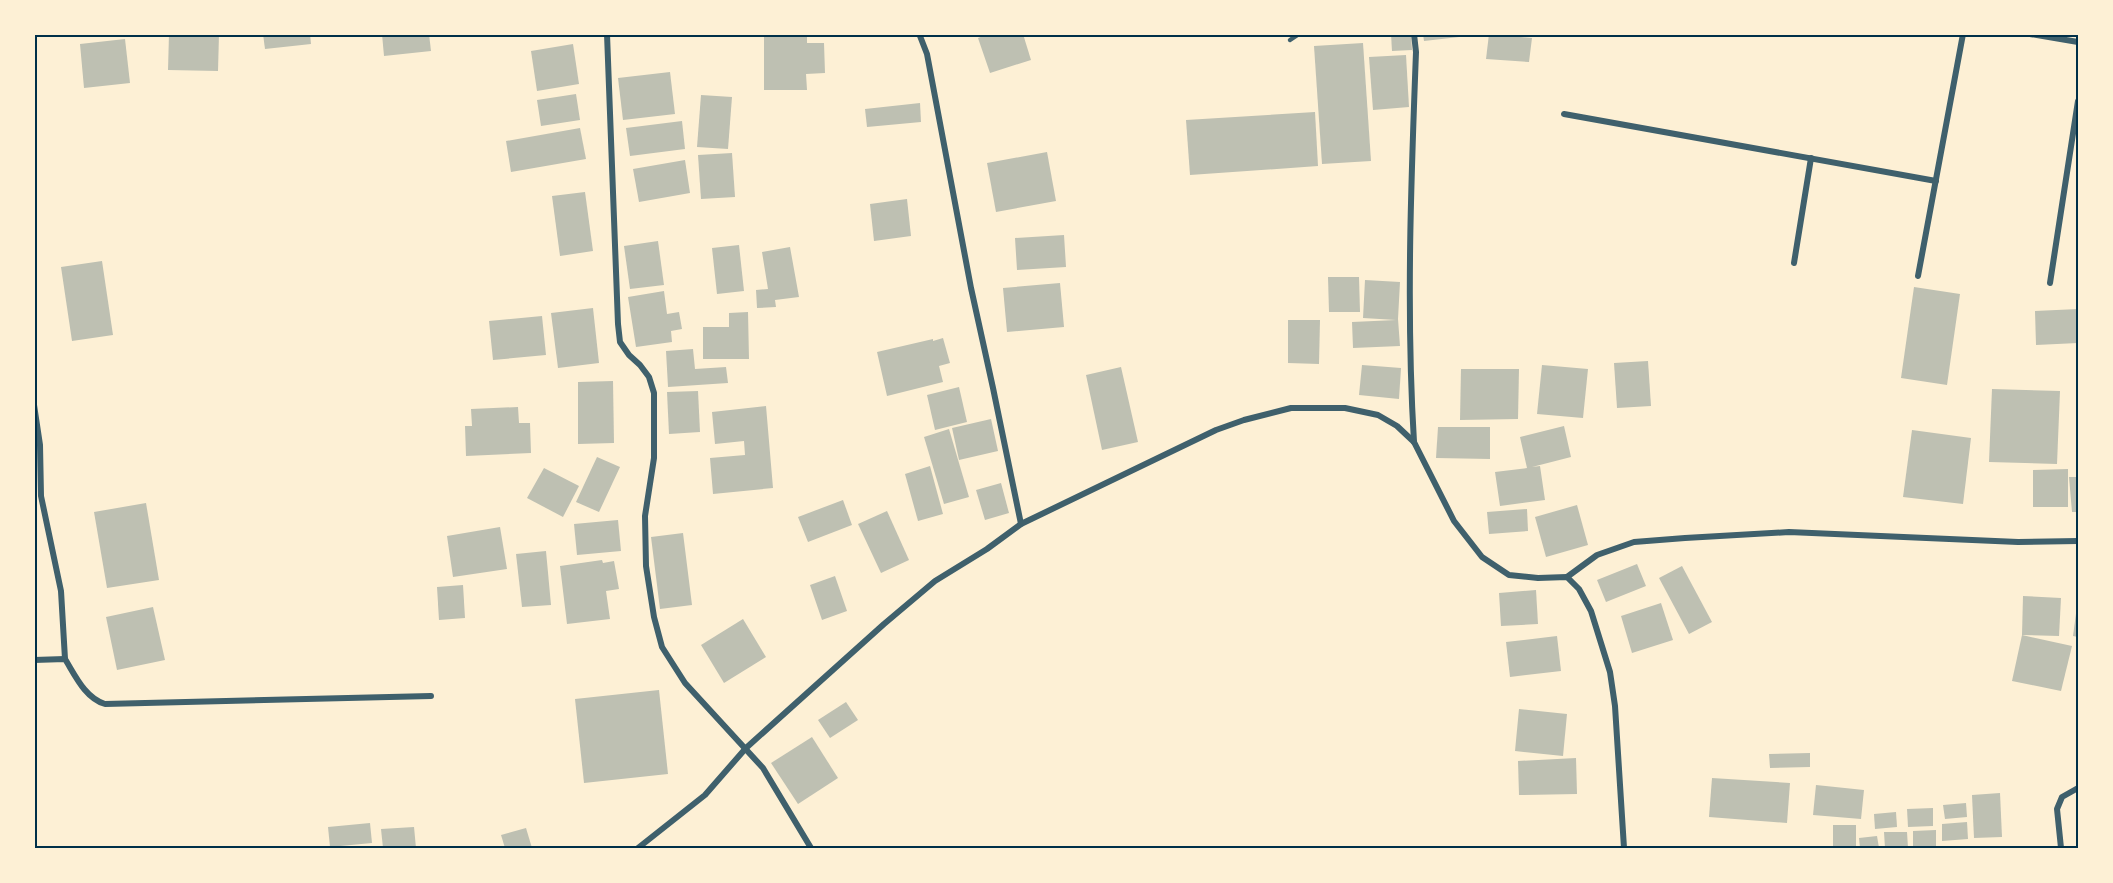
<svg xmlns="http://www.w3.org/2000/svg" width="2113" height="883" font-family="'DM Sans',sans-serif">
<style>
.building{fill:#bec0b2}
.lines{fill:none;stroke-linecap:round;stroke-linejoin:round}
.service{stroke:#3f606c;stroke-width:4.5}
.minor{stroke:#3f606c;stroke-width:6}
.neatline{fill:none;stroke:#003049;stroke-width:2}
</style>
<rect width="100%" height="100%" fill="#fdf0d5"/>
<g class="building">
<path d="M 169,34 L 219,34 L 218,71 L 168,70 Z"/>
<path d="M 263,34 L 310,34 L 311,44 L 265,49 Z"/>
<path d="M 382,34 L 429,34 L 431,51 L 384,56 Z"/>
<path d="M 764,34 L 807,34 L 807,43 L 824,43 L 825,73 L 806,74 L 807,90 L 764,90 Z"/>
<path d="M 988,34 L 1023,34 L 1031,60 L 990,73 L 978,38 Z"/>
<path d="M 1391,34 L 1411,34 L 1412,50 L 1392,51 Z"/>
<path d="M 1423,34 L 1468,34 L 1468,36 L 1424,41 Z"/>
<path d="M 1489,34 L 1532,38 L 1529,62 L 1486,59 Z"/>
<path d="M 125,39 L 130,83 L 84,88 L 80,44 Z"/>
<path d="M 1363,43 L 1371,161 L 1322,164 L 1314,46 Z"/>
<path d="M 573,44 L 579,84 L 537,91 L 531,51 Z"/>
<path d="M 1406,55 L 1409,107 L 1373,110 L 1369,57 Z"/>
<path d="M 670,72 L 675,114 L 623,120 L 618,78 Z"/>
<path d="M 576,94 L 580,120 L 541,126 L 537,100 Z"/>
<path d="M 701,95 L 732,97 L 728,149 L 697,147 Z"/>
<path d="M 920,103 L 921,122 L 867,127 L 865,109 Z"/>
<path d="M 1315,112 L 1318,166 L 1190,175 L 1186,120 Z"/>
<path d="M 682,121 L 685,149 L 630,156 L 626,128 Z"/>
<path d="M 580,128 L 586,159 L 511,172 L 506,141 Z"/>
<path d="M 1047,152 L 1056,201 L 996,212 L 987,163 Z"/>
<path d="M 732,153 L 735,197 L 701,199 L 698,155 Z"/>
<path d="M 685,160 L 690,193 L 639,202 L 633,169 Z"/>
<path d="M 585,192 L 593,251 L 560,256 L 552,196 Z"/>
<path d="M 907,199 L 911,236 L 874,241 L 870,204 Z"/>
<path d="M 1064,235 L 1066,267 L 1017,270 L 1015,238 Z"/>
<path d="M 658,241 L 664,285 L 630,289 L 624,246 Z"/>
<path d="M 739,245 L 744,291 L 717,294 L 712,248 Z"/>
<path d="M 790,247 L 799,297 L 775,300 L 776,307 L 757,308 L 756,290 L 768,289 L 762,252 Z"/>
<path d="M 102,261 L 113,335 L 72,341 L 61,267 Z"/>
<path d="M 1328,277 L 1359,277 L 1360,312 L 1329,312 Z"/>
<path d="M 1365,280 L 1400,282 L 1398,319 L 1400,346 L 1353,348 L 1352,322 L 1396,320 L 1363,318 Z"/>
<path d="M 1060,283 L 1064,327 L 1007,332 L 1003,288 Z"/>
<path d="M 1914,287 L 1960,294 L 1947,385 L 1901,378 Z"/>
<path d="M 664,291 L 667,314 L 679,312 L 682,329 L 671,331 L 672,342 L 636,347 L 628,297 Z"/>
<path d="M 593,308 L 599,363 L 558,368 L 551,313 Z"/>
<path d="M 2078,309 L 2078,343 L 2036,345 L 2035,311 Z"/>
<path d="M 748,312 L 749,359 L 703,359 L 703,327 L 729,327 L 729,313 Z"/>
<path d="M 542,316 L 546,355 L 493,360 L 489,321 Z"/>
<path d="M 1288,320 L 1320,320 L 1319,364 L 1288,363 Z"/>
<path d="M 943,338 L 950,363 L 939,366 L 943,382 L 887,396 L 877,352 L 933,339 L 933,341 Z"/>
<path d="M 693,349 L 695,369 L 726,367 L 728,383 L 668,387 L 666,351 Z"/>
<path d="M 1648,361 L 1651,406 L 1617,408 L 1614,363 Z"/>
<path d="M 1362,365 L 1401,368 L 1399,399 L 1359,395 Z"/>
<path d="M 1542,365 L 1588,369 L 1583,418 L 1537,414 Z"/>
<path d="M 1121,367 L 1138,442 L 1102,450 L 1086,375 Z"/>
<path d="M 1461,369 L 1519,369 L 1518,419 L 1460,420 Z"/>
<path d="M 613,381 L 614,443 L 578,444 L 578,382 Z"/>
<path d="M 959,387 L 967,422 L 935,430 L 927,395 Z"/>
<path d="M 1992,389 L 2060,391 L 2057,464 L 1989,462 Z"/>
<path d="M 698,391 L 700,432 L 669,434 L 667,392 Z"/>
<path d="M 766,406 L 773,488 L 713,494 L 710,458 L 745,455 L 744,441 L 715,444 L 712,412 Z"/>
<path d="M 518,407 L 519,423 L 530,423 L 531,453 L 466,456 L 465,426 L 472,426 L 471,409 Z"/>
<path d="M 991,419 L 998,451 L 959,460 L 952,428 Z"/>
<path d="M 1564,426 L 1571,457 L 1532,467 L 1540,466 L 1545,500 L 1500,506 L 1495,472 L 1527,468 L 1520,437 Z"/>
<path d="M 1438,427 L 1490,427 L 1490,459 L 1436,458 Z"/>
<path d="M 949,429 L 969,497 L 944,504 L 924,437 Z"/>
<path d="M 1912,430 L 1971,438 L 1963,504 L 1903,497 Z"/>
<path d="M 597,457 L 620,467 L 599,512 L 576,502 Z"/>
<path d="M 930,466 L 943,514 L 918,521 L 905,474 Z"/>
<path d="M 544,468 L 579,486 L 563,517 L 527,498 Z"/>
<path d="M 2068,469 L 2068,507 L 2033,507 L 2033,470 Z"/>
<path d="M 2069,477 L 2078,477 L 2078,512 L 2072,512 Z"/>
<path d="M 1001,483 L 1009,513 L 985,520 L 976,490 Z"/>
<path d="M 843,500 L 852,525 L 808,542 L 798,517 Z"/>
<path d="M 146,503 L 159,580 L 107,588 L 94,512 Z"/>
<path d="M 1577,505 L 1588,545 L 1546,557 L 1535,517 Z"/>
<path d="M 1527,509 L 1528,531 L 1489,534 L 1487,512 Z"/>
<path d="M 887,511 L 909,560 L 881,573 L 858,524 Z"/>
<path d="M 618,520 L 621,551 L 577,555 L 574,524 Z"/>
<path d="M 500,527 L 507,569 L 453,577 L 447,536 Z"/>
<path d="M 683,533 L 692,605 L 660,609 L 651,537 Z"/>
<path d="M 546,551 L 551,605 L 522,607 L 516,554 Z"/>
<path d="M 602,560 L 603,563 L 614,561 L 619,589 L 606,591 L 610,619 L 567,624 L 560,566 Z"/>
<path d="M 1637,564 L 1646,586 L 1606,602 L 1597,580 Z"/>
<path d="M 1682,566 L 1712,622 L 1689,634 L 1659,578 Z"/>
<path d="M 835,576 L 847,611 L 822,620 L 810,585 Z"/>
<path d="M 463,585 L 465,618 L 439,620 L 437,587 Z"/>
<path d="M 1536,590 L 1538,624 L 1501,626 L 1499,593 Z"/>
<path d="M 2023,596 L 2061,598 L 2059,636 L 2022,635 Z"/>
<path d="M 1661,603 L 1673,640 L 1632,653 L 1621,616 Z"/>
<path d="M 2077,606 L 2078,606 L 2078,637 L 2073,636 Z"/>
<path d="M 153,607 L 165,660 L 117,670 L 106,617 Z"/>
<path d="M 743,619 L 766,657 L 724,683 L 701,645 Z"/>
<path d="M 2022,635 L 2072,646 L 2061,691 L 2012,681 Z"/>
<path d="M 1557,636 L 1561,671 L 1510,677 L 1506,642 Z"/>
<path d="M 659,690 L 668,774 L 584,783 L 575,699 Z"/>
<path d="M 846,702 L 858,720 L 830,738 L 818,720 Z"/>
<path d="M 1519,709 L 1567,714 L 1563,756 L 1515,751 Z"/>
<path d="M 812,737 L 838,778 L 798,804 L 771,763 Z"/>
<path d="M 1810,753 L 1810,767 L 1770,768 L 1769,754 Z"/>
<path d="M 1576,758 L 1577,794 L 1519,795 L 1518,761 Z"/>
<path d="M 1712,778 L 1790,783 L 1787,823 L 1709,817 Z"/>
<path d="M 1816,785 L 1864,790 L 1861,819 L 1813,815 Z"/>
<path d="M 2000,793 L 2002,837 L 1974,838 L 1972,795 Z"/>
<path d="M 1966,803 L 1967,817 L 1945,819 L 1943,805 Z"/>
<path d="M 1933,808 L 1933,826 L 1908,827 L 1907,809 Z"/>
<path d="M 1896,812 L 1897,827 L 1875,829 L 1874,814 Z"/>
<path d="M 1967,822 L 1968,839 L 1942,841 L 1942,824 Z"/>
<path d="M 370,823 L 372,843 L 330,847 L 328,827 Z"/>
<rect x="1833" y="825" width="23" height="23"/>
<path d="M 414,827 L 416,848 L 383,848 L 381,829 Z"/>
<path d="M 526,828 L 532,848 L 505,848 L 501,835 Z"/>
<path d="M 1936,830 L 1936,848 L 1913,848 L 1913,831 Z"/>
<path d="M 1884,832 L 1907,832 L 1908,848 L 1885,848 Z"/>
<path d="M 1877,836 L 1879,848 L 1860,848 L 1859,838 Z"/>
</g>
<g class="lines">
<path class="service" d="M 1290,40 L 1299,34"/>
<g class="minor">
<path d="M 607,34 L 618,324 L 620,342 L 629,355 L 640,365 L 649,377 L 654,393 L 654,458 L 645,516 L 646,566 L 654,617 L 662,647 L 685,683 L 763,768 L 811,848"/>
<path d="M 2030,34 L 2078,42"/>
<path d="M 920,36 L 927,54 L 971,288 L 993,388 L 1021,524"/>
<path d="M 1564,114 L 1936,181"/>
<path d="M 1794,263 L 1811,158"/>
<path d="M 1918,276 L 1963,34"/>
<path d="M 2050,283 L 2078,101"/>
<path d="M 34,405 L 40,445 L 41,496 L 61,591 L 65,659"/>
<path d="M 1414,442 C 1406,312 1411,182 1416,52 L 1414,34"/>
<path d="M 1567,577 L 1597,555 L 1634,542 L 1685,538 L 1789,532 L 2018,542 L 2078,541"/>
<path d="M 34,660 L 65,659 C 75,675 85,698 105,704 L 431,696"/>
<path d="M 638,848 L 705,795 L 746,748 L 884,624 L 935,581 L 987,549 L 1021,524 L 1216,430 L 1244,420 L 1291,408 L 1345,408 L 1378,415 L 1397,426 L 1414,442 L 1454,521 L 1482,557 L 1509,575 L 1538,578 L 1567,577 L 1579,589 L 1591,611 L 1610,672 L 1615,706 L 1624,848"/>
<path d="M 2061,848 L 2057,809 L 2062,797 L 2078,788"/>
</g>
</g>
<rect width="2113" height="883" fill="none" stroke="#fdf0d5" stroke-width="72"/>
<rect x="36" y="36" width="2041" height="811" class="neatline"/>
</svg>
